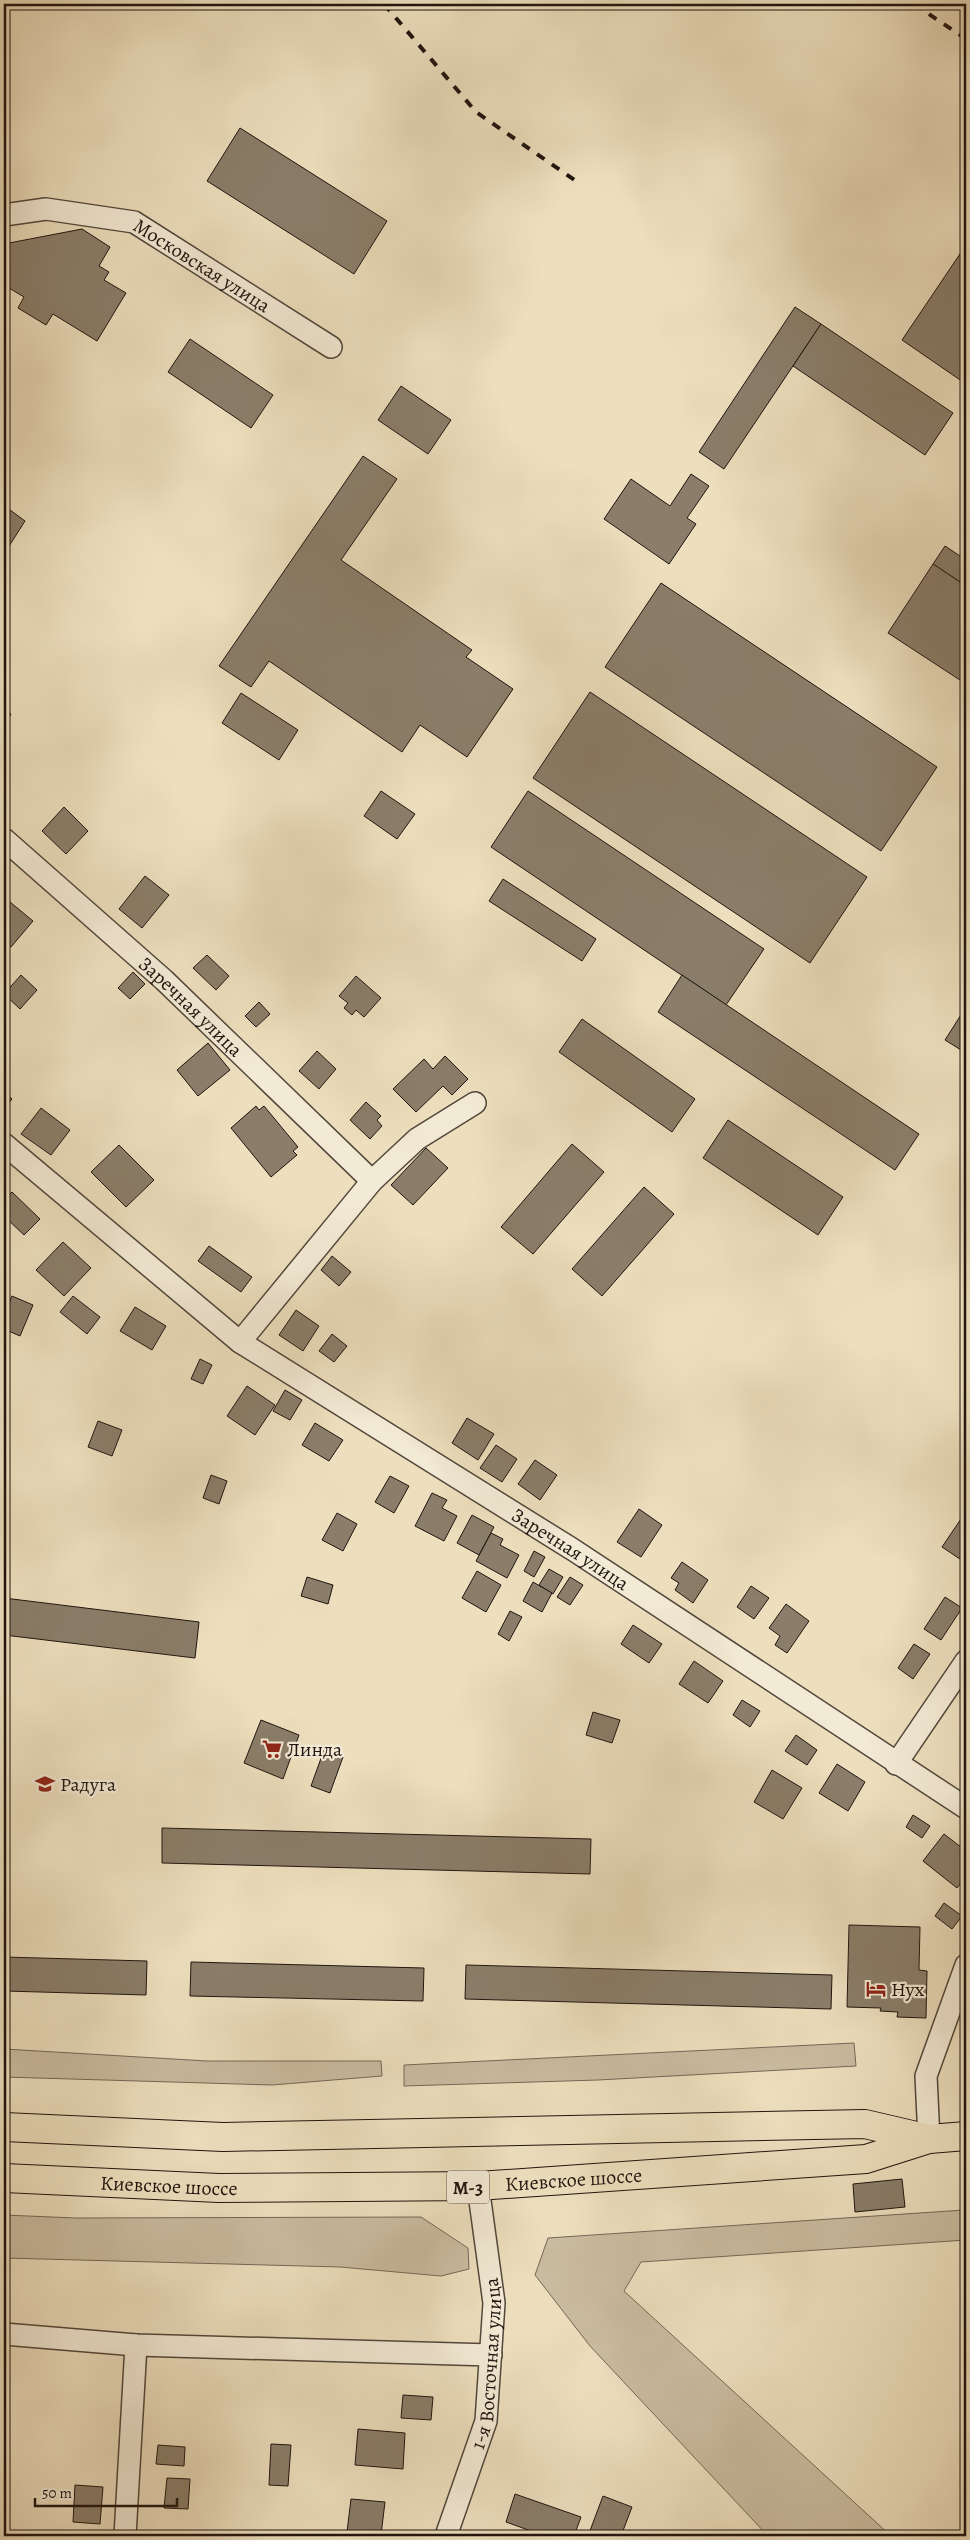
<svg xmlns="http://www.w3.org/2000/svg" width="970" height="2540" font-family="Alegreya,serif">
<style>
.green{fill:#cabca0;stroke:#746858}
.building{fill:#8a7e6a;stroke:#1f140f}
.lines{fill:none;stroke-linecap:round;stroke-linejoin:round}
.street-casing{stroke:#52473b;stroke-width:24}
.highway-casing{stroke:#1f140f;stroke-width:30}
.street{stroke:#f3ead5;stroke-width:21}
.highway{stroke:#eddfbe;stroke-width:28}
.rail{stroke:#1f140f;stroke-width:4;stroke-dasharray:9 9;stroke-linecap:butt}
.labels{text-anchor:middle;stroke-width:4.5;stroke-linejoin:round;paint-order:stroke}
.shield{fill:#f3ead5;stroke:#5f544a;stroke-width:1}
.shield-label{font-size:19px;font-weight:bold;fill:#1f140f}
.street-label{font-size:20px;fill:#1f140f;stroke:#f3ead5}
.poi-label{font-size:20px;fill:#1f140f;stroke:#f3ead5;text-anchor:start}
</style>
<rect width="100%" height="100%" fill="#eddfbe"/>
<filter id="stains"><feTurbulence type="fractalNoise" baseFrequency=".004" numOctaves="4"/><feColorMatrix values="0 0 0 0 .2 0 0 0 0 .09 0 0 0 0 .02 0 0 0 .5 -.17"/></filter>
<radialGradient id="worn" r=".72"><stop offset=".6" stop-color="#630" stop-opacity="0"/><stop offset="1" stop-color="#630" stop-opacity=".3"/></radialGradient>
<g class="green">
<path d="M 854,2043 L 856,2066 L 598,2080 L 404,2086 L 404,2065 Z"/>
<path d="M 4,2049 L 207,2061 L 381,2061 L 382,2076 L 272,2085 L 4,2077 Z"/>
<path d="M 964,2210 L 966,2240 L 641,2262 L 624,2291 L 891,2536 L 768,2536 L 590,2346 L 535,2275 L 548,2238 Z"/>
<path d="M 4,2215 L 76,2218 L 421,2217 L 468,2248 L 469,2269 L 441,2276 L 340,2267 L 4,2258 Z"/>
</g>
<g class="building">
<path d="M 240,128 L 387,221 L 354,274 L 207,181 Z"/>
<path d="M 82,229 L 110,247 L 99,266 L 109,272 L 104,280 L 126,293 L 97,341 L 53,314 L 46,325 L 18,308 L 24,297 L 4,285 L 4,252 L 9,243 Z"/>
<path d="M 966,245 L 966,384 L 902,340 Z"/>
<path d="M 795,307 L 821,324 L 724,469 L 699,452 Z"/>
<path d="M 821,324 L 953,413 L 925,455 L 793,366 Z"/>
<path d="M 190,339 L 273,395 L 251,428 L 168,372 Z"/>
<path d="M 401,386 L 451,420 L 428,454 L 378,420 Z"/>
<path d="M 363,456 L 397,479 L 341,560 L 472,650 L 466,657 L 513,689 L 467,757 L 420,725 L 402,752 L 269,661 L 251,687 L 219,666 Z"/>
<path d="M 691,474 L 709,486 L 687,518 L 696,524 L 669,564 L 604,519 L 631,479 L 670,506 Z"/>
<path d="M 6,507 L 25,521 L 4,554 L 4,510 Z"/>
<path d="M 945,546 L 966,560 L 966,586 L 933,564 Z"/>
<path d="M 933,564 L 966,586 L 966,684 L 888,633 Z"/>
<path d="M 661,583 L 937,767 L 881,851 L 605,667 Z"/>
<path d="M 590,692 L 867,877 L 810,963 L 533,778 Z"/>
<path d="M 241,693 L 298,730 L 279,760 L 222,723 Z"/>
<path d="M 4,704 L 11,715 L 4,719 Z"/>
<path d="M 381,791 L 415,814 L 397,839 L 364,816 Z"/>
<path d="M 528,791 L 764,949 L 726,1005 L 491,847 Z"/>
<path d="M 64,807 L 88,831 L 66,854 L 42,831 Z"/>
<path d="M 145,876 L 169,895 L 142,928 L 119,909 Z"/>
<path d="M 503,879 L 596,939 L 582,961 L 489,901 Z"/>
<path d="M 4,897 L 33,921 L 11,947 L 4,941 Z"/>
<path d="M 207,955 L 229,976 L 216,990 L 193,968 Z"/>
<path d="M 133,972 L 145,984 L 130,999 L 118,988 Z"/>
<path d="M 21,975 L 37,990 L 20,1009 L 4,994 Z"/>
<path d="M 682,975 L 919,1134 L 895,1170 L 658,1012 Z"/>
<path d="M 356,976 L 381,998 L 364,1017 L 356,1010 L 352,1015 L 344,1008 L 348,1003 L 339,996 Z"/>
<path d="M 259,1002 L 270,1014 L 256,1027 L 245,1016 Z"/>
<path d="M 966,1007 L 966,1053 L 945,1040 Z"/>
<path d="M 582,1019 L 695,1099 L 672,1132 L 559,1052 Z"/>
<path d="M 208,1043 L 230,1070 L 198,1096 L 177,1070 Z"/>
<path d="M 317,1051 L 336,1069 L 319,1089 L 299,1071 Z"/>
<path d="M 445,1056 L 468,1079 L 452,1095 L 443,1086 L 416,1112 L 393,1089 L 424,1059 L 433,1069 Z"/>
<path d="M 4,1092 L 12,1099 L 4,1109 Z"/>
<path d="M 366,1102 L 381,1116 L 377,1120 L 382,1126 L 370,1139 L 350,1120 Z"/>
<path d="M 256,1106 L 259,1110 L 264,1106 L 298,1147 L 293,1151 L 297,1155 L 271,1177 L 231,1128 Z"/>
<path d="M 41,1108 L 70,1130 L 51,1155 L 21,1134 Z"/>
<path d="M 728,1120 L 843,1197 L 818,1235 L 703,1158 Z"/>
<path d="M 572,1144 L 604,1172 L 533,1254 L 501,1227 Z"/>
<path d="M 119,1145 L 154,1180 L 126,1207 L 91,1172 Z"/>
<path d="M 426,1148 L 448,1168 L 413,1205 L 391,1185 Z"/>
<path d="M 644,1187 L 674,1214 L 602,1296 L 572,1269 Z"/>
<path d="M 12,1192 L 40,1219 L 24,1235 L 4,1216 L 4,1201 Z"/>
<path d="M 63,1242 L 91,1268 L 64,1296 L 36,1270 Z"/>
<path d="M 209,1246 L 252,1277 L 241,1292 L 198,1261 Z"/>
<path d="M 332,1256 L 351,1272 L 339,1286 L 321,1270 Z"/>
<path d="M 12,1296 L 33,1305 L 20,1336 L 4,1329 L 4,1315 Z"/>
<path d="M 73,1296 L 100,1317 L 87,1334 L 60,1312 Z"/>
<path d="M 135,1307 L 166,1326 L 152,1350 L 120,1331 Z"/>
<path d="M 296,1310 L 319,1326 L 303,1351 L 279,1335 Z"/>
<path d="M 332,1334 L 347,1346 L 334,1362 L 319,1351 Z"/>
<path d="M 200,1359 L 212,1365 L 203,1384 L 191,1379 Z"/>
<path d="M 247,1386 L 275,1405 L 255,1435 L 227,1416 Z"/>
<path d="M 285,1390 L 302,1400 L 290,1420 L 273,1411 Z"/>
<path d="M 467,1418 L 494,1434 L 478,1460 L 452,1443 Z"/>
<path d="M 98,1421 L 122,1430 L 112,1456 L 88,1447 Z"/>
<path d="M 315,1423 L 343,1440 L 329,1461 L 302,1445 Z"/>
<path d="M 496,1445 L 517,1459 L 502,1482 L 480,1468 Z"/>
<path d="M 535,1460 L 557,1475 L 540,1500 L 518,1484 Z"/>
<path d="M 211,1475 L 227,1481 L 219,1504 L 203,1498 Z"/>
<path d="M 390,1476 L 409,1486 L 394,1513 L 375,1502 Z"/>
<path d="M 432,1493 L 447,1500 L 442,1508 L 457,1516 L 444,1541 L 415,1526 Z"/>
<path d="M 639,1509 L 662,1525 L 641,1557 L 617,1542 Z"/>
<path d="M 337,1513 L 357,1524 L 343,1551 L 322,1540 Z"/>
<path d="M 965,1513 L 966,1515 L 966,1563 L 942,1547 Z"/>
<path d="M 472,1515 L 494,1527 L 479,1555 L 457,1543 Z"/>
<path d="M 491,1533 L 503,1539 L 500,1545 L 519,1555 L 507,1578 L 476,1561 Z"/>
<path d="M 534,1551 L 545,1557 L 534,1577 L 524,1571 Z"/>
<path d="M 682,1562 L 708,1580 L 693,1603 L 675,1590 L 679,1583 L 671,1578 Z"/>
<path d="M 549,1569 L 563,1577 L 553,1594 L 539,1585 Z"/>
<path d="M 477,1571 L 501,1585 L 486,1612 L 462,1598 Z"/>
<path d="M 307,1577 L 333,1585 L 328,1604 L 301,1596 Z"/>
<path d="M 570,1577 L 583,1585 L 570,1605 L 557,1597 Z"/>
<path d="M 533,1582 L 552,1593 L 542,1612 L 523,1601 Z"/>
<path d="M 751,1586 L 769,1598 L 754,1619 L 737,1607 Z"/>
<path d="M 945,1597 L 962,1608 L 941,1640 L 924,1629 Z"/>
<path d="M 4,1598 L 199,1622 L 195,1658 L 4,1635 Z"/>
<path d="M 786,1604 L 809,1621 L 787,1653 L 775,1645 L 780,1636 L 769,1628 Z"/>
<path d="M 510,1611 L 522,1617 L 509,1641 L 498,1634 Z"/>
<path d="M 633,1625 L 662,1644 L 649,1663 L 621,1644 Z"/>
<path d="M 914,1644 L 930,1654 L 913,1679 L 898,1668 Z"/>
<path d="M 694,1661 L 723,1681 L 708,1703 L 679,1684 Z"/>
<path d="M 742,1700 L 760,1711 L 750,1727 L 733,1715 Z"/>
<path d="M 593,1712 L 620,1720 L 612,1743 L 586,1735 Z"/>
<path d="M 261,1720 L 299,1735 L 283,1779 L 244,1763 Z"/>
<path d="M 796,1735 L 817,1750 L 807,1765 L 785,1751 Z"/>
<path d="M 324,1750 L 343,1757 L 330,1793 L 311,1786 Z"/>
<path d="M 837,1764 L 865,1782 L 848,1811 L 819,1793 Z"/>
<path d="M 772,1770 L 802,1788 L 783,1819 L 754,1802 Z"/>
<path d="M 913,1815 L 930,1826 L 922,1838 L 906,1827 Z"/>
<path d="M 162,1828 L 591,1839 L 590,1874 L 162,1863 Z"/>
<path d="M 944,1834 L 966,1851 L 966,1876 L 957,1888 L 923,1861 Z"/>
<path d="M 944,1903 L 962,1916 L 952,1929 L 935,1916 Z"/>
<path d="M 849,1925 L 920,1927 L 919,1970 L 927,1971 L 926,2018 L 897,2017 L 898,2012 L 880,2011 L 881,2008 L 847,2007 Z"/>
<path d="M 4,1957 L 147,1961 L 146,1995 L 4,1991 Z"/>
<path d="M 191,1962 L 424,1968 L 423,2001 L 190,1996 Z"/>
<path d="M 466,1965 L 832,1975 L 831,2009 L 465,1999 Z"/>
<path d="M 902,2179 L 905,2207 L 855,2212 L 853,2184 Z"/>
<path d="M 403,2395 L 433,2397 L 431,2420 L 401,2418 Z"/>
<path d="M 358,2429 L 405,2433 L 403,2469 L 355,2465 Z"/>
<path d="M 271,2444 L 291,2445 L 288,2486 L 269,2485 Z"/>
<path d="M 158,2445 L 185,2447 L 184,2466 L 156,2464 Z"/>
<path d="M 167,2478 L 190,2479 L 188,2509 L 164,2508 Z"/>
<path d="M 75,2485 L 103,2487 L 100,2524 L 73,2522 Z"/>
<path d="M 515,2494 L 581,2517 L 574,2536 L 545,2536 L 506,2522 Z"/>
<path d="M 603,2496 L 632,2507 L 621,2536 L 588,2536 Z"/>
<path d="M 351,2499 L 385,2502 L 381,2535 L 347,2532 Z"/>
</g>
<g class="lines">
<defs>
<g id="street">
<path id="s1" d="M 4,215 L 46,209 L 134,222 L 331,347"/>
<path id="s2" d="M 4,839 L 164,980 L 372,1181"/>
<path id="s3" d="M 4,1144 L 240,1342 L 572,1549 L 966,1808"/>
<path d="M 240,1342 L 372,1181 L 417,1139 L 475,1103"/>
<path d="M 896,1764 L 966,1661"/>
<path d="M 929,2139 L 926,2076 L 966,1965"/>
<path d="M 4,2334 L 136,2345 L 491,2355"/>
<path d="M 125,2536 L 136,2345"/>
<path id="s4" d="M 446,2536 L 486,2421 L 494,2303 L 478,2186"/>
</g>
<g id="highway">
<path d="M 4,2127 L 223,2137 L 865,2124 L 929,2139"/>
<path id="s5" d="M 4,2178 L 219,2188 L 478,2186 L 866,2159 L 929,2139 L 966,2136"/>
</g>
</defs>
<use href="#street" class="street-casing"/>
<use href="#highway" class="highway-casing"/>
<use href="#street" class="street"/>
<use href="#highway" class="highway"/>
<g class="rail">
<path d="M 384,4 L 476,112 L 576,181"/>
<path d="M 914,4 L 966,39"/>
</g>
</g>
<defs>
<symbol id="supermarket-bare" viewBox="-9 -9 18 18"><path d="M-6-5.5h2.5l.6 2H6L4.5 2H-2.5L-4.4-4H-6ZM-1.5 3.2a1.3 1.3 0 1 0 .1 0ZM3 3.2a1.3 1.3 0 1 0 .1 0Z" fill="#8f2418" stroke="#f3ead5" stroke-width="2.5" paint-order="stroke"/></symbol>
<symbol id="school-bare" viewBox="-9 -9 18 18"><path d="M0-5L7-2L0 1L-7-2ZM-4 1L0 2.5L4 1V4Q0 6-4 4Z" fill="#8f2418" stroke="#f3ead5" stroke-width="2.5" paint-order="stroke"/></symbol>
<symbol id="hotel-bare" viewBox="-9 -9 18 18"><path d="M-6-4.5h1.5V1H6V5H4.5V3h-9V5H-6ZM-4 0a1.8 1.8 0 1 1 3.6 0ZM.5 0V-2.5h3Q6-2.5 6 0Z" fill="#8f2418" stroke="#f3ead5" stroke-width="2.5" paint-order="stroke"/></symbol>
</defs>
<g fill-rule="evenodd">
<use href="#supermarket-bare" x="258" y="1735" width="28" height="28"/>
<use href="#school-bare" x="31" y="1770" width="28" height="28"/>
<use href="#hotel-bare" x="862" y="1975" width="28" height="28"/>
</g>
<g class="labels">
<rect class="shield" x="447" y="2170.5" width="42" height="33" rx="4"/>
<g class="shield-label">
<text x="468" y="2194">М-3</text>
</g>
<g class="street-label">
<text dy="7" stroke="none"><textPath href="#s1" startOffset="212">Московская улица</textPath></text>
<text dy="7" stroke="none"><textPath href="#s2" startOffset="251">Заречная улица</textPath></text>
<text dy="7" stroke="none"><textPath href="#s3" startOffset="698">Заречная улица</textPath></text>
<text dy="7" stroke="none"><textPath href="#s5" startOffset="570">Киевское шоссе</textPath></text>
<text dy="7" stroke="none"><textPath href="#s5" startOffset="165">Киевское шоссе</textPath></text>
<text dy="7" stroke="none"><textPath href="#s4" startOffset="179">1-я Восточная улица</textPath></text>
</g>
<g class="poi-label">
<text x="287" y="1756">Линда</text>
<text x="60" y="1791">Радуга</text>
<text x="891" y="1996">Нух</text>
</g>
</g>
<rect width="970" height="2540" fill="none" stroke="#eddfbe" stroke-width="20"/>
<rect x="5" y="5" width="960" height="2530" fill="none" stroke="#1f140f" stroke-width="2.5"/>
<rect x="10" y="10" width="950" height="2520" fill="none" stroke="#1f140f"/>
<path d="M35 2498v8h142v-8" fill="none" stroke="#1f140f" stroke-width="2.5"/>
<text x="42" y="2498" font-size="15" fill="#1f140f" stroke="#f3ead5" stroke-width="4" paint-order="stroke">50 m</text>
<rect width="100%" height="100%" filter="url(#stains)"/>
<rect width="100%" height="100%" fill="url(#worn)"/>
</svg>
